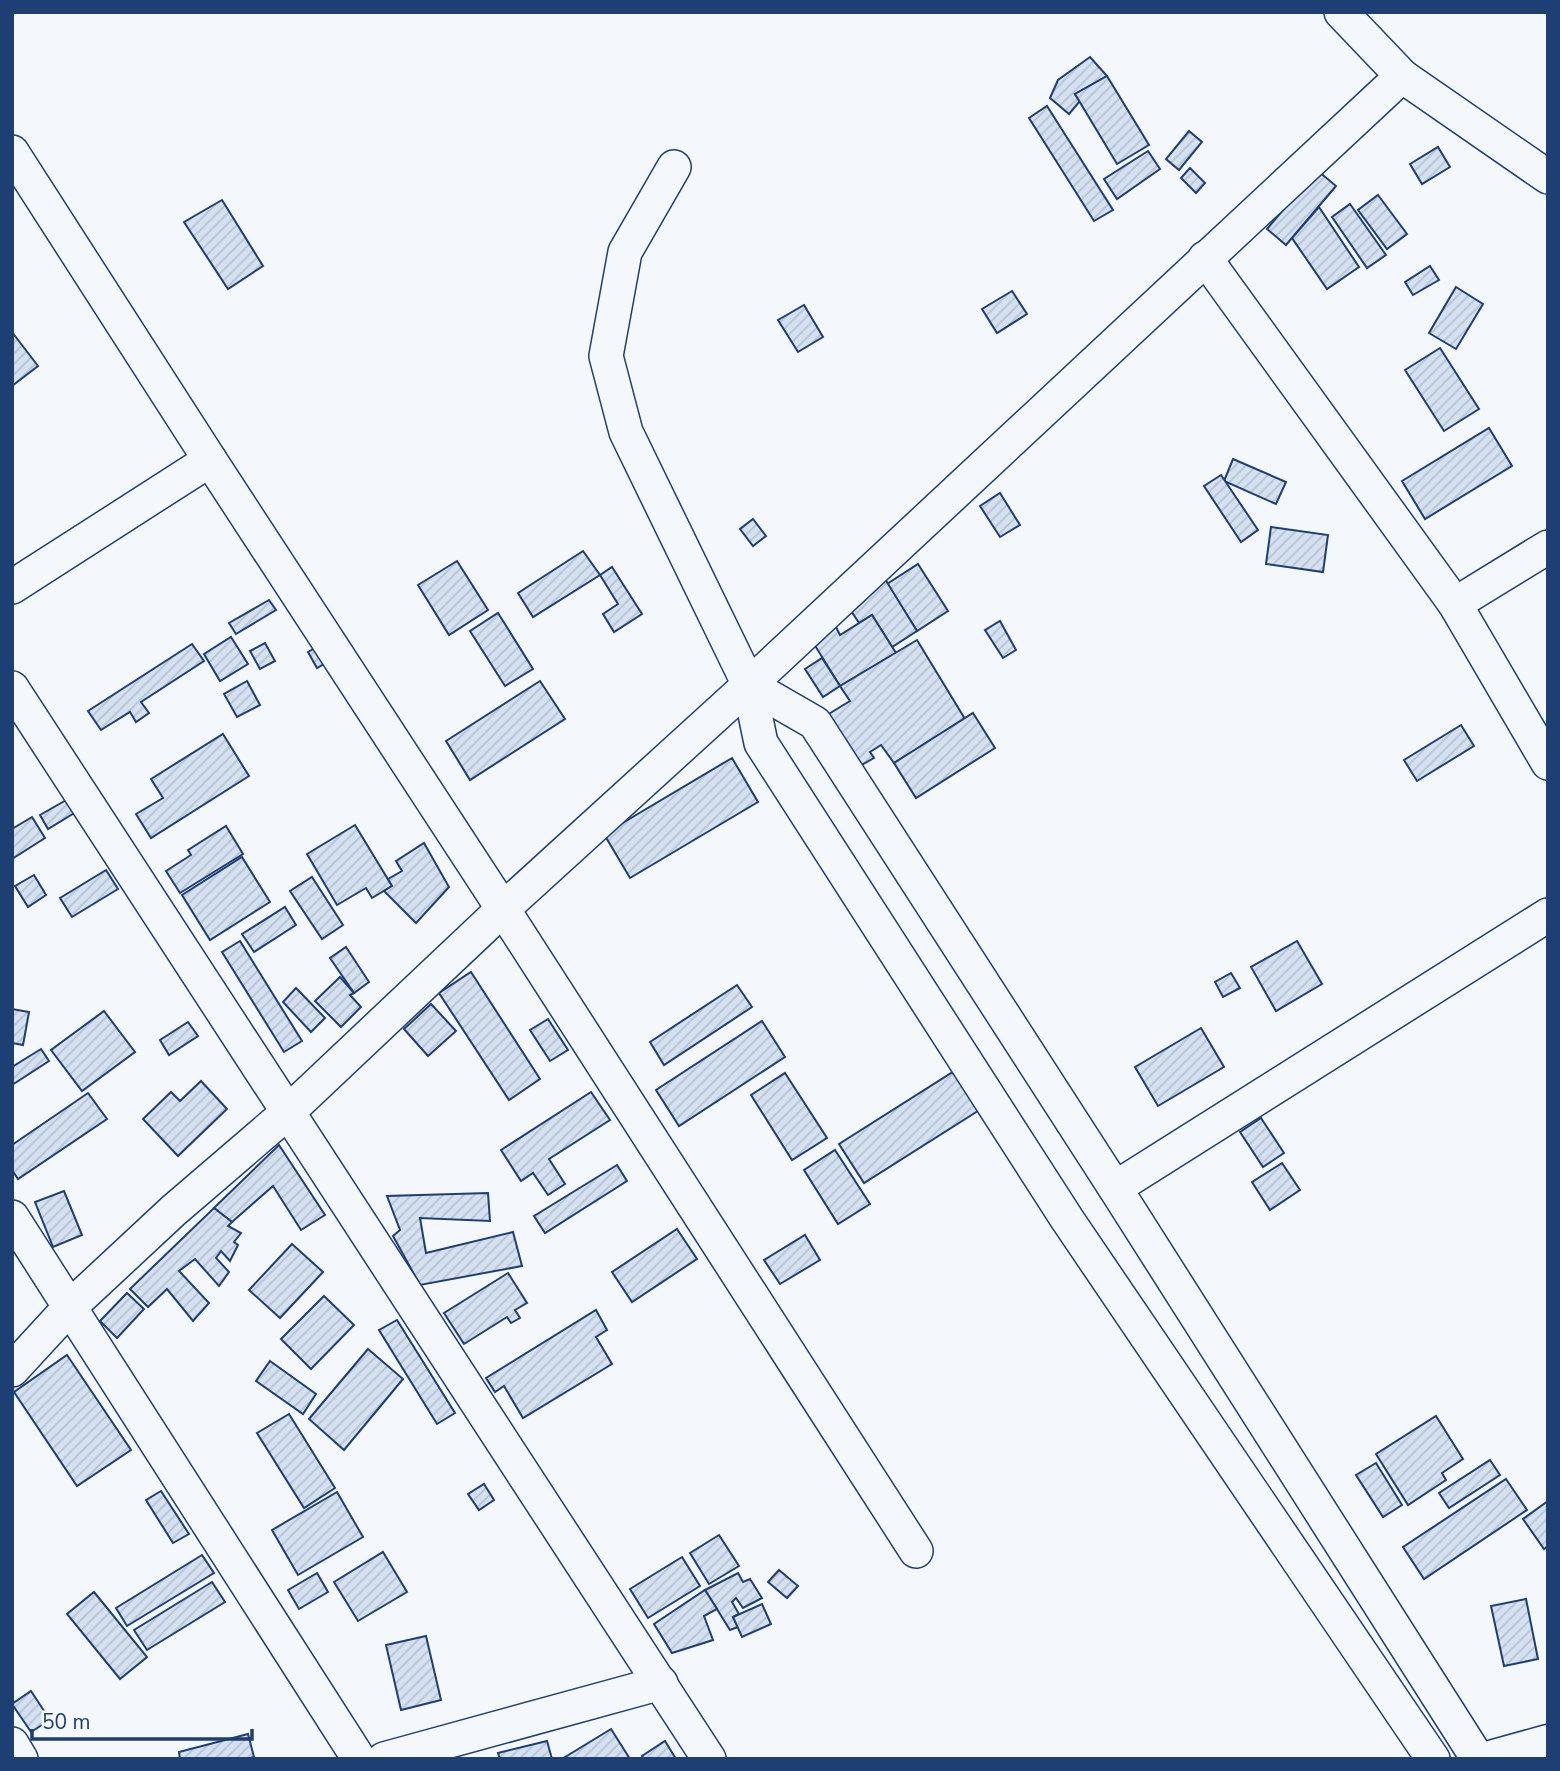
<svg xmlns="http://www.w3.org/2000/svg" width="1560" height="1771" font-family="'Nunito Sans',sans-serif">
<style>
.building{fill:url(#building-hatch);stroke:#1d3f73;stroke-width:2}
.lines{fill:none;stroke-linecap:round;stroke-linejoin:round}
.minor-casing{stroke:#1d3f73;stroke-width:36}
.major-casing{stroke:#1d3f73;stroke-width:41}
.minor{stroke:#f4f7fb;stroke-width:33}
.major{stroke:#f4f7fb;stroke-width:38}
</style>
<defs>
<pattern id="building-hatch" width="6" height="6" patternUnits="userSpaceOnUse" patternTransform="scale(1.75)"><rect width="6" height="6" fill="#d5e0f0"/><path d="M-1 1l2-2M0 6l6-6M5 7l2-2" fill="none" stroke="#b6c1d1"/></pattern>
</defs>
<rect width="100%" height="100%" fill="#f4f7fb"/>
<g class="building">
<path d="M 1090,57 L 1107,76 L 1075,94 L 1080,101 L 1069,114 L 1050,98 L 1058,80 Z"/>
<path d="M 1107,76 L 1149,145 L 1117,164 L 1075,94 Z"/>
<path d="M 1047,106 L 1113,210 L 1094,221 L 1029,118 Z"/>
<path d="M 1189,131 L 1202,142 L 1179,170 L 1166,159 Z"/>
<path d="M 1438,147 L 1450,167 L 1422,184 L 1410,164 Z"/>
<path d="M 1148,151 L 1160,169 L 1117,199 L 1104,179 Z"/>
<path d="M 1190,168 L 1205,183 L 1196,193 L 1181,178 Z"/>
<path d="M 1317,170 L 1336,186 L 1286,245 L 1267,229 Z"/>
<path d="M 1378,195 L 1407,234 L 1387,249 L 1358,210 Z"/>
<path d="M 222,200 L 263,266 L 228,289 L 184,222 Z"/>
<path d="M 1350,204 L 1386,255 L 1367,268 L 1332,217 Z"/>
<path d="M 1319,207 L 1359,267 L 1327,289 L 1292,238 Z"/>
<path d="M 1430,266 L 1439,280 L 1413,295 L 1405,282 Z"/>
<path d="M 1456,287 L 1483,304 L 1456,349 L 1429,333 Z"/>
<path d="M 1012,291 L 1027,314 L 997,333 L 982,309 Z"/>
<path d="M 804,305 L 823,337 L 798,352 L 778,320 Z"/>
<path d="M 12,332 L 38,366 L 12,386 Z"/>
<path d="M 1440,348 L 1479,409 L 1444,431 L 1405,370 Z"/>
<path d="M 1489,428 L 1512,466 L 1425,519 L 1402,481 Z"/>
<path d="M 1233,459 L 1286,482 L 1276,504 L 1224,481 Z"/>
<path d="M 1221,475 L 1258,530 L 1241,542 L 1204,486 Z"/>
<path d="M 1000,493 L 1020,525 L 1000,537 L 980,506 Z"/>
<path d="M 753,519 L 766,536 L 753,546 L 740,529 Z"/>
<path d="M 1271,527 L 1328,535 L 1323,572 L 1266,564 Z"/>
<path d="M 583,551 L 600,575 L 533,617 L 518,593 Z"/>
<path d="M 457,561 L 488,610 L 449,635 L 418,585 Z"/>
<path d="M 918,564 L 948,611 L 917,631 L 887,584 Z"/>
<path d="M 612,567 L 642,614 L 614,632 L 603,614 L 618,604 L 600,575 Z"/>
<path d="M 885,579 L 917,631 L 892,647 L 872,615 L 859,623 L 846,603 Z"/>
<path d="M 269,600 L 276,610 L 236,634 L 229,623 Z"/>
<path d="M 498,613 L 533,669 L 505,686 L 470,631 Z"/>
<path d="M 872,615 L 896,653 L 840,686 L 814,644 L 834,623 L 840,635 Z"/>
<path d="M 1000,621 L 1016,650 L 1003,658 L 985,630 Z"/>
<path d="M 231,637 L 248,664 L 220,681 L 204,654 Z"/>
<path d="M 917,640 L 965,719 L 894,763 L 881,745 L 870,752 L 874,758 L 858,767 L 827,715 L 850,701 L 840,686 Z"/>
<path d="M 265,643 L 275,661 L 260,669 L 250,651 Z"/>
<path d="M 192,644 L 204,661 L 141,702 L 149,713 L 136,722 L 130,712 L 101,730 L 88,711 Z"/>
<path d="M 320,645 L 329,661 L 317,668 L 308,652 Z"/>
<path d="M 822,658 L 840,686 L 823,697 L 805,669 Z"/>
<path d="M 247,681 L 260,705 L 237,717 L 224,694 Z"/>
<path d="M 540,681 L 565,719 L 470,780 L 446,741 Z"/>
<path d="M 973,713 L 995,748 L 916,798 L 894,763 Z"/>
<path d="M 1461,725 L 1474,746 L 1417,781 L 1404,760 Z"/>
<path d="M 223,734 L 249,776 L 151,838 L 136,814 L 163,798 L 151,779 Z"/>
<path d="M 732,758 L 758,802 L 630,878 L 604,834 Z"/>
<path d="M 68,799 L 76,812 L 48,829 L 40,815 Z"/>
<path d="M 32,817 L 45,838 L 12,859 L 12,829 Z"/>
<path d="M 355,825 L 392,886 L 372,898 L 366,888 L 337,905 L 307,854 Z"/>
<path d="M 226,826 L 243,854 L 180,893 L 166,871 L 191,855 L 188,850 Z"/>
<path d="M 424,843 L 449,887 L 416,923 L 384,891 L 392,886 L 388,879 L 402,871 L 396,861 Z"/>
<path d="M 242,857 L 270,902 L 210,940 L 182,895 Z"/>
<path d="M 106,870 L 118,889 L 72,917 L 60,898 Z"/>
<path d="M 34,875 L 46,895 L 28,907 L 15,886 Z"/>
<path d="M 312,877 L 343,925 L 322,939 L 290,891 Z"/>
<path d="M 285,907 L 296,925 L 254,952 L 242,934 Z"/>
<path d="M 240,941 L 302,1041 L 284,1052 L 222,952 Z"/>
<path d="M 1297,941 L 1322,984 L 1276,1011 L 1251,967 Z"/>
<path d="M 346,947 L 369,982 L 354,993 L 330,958 Z"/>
<path d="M 471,972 L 540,1079 L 509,1100 L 439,993 Z"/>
<path d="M 1231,973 L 1240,988 L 1223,997 L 1215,982 Z"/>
<path d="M 340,977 L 354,993 L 350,995 L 361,1007 L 341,1027 L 315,1001 Z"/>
<path d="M 737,985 L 752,1007 L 664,1065 L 650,1042 Z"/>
<path d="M 296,988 L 325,1018 L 311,1032 L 283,1002 Z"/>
<path d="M 431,1004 L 456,1031 L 428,1056 L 404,1029 Z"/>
<path d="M 12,1009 L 29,1012 L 23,1045 L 12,1043 Z"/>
<path d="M 104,1011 L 135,1052 L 82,1091 L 51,1050 Z"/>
<path d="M 548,1019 L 568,1050 L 550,1061 L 530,1030 Z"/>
<path d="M 762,1021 L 785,1057 L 679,1126 L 656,1090 Z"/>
<path d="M 188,1022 L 198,1036 L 169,1055 L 160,1040 Z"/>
<path d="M 1201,1028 L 1224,1067 L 1158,1106 L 1135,1067 Z"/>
<path d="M 41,1049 L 49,1061 L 12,1085 L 12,1067 Z"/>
<path d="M 956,1070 L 981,1109 L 864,1183 L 839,1144 Z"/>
<path d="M 785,1073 L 827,1138 L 792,1160 L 751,1095 Z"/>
<path d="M 201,1081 L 227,1109 L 178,1156 L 143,1119 L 171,1092 L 180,1101 Z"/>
<path d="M 591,1092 L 610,1120 L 549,1159 L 565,1184 L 548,1195 L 533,1173 L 521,1181 L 501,1150 Z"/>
<path d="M 88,1093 L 107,1119 L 18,1179 L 12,1170 L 12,1145 Z"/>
<path d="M 1261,1118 L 1284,1153 L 1263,1167 L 1240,1132 Z"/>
<path d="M 279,1145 L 325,1215 L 301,1230 L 273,1186 L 232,1222 L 214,1208 Z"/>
<path d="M 835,1150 L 870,1204 L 838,1224 L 804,1170 Z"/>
<path d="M 1282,1163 L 1300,1190 L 1270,1210 L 1252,1182 Z"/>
<path d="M 617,1165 L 627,1181 L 545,1233 L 534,1216 Z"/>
<path d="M 64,1191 L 82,1235 L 53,1247 L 35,1202 Z"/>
<path d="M 488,1193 L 490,1221 L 420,1218 L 426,1253 L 513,1232 L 522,1266 L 420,1285 L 393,1236 L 400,1230 L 387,1196 Z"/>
<path d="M 214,1208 L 232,1222 L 228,1226 L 241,1233 L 234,1242 L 238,1245 L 230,1261 L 221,1251 L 216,1258 L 229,1272 L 219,1286 L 195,1259 L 179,1271 L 209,1303 L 193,1321 L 167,1289 L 148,1307 L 130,1289 Z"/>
<path d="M 677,1229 L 697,1259 L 632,1302 L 612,1272 Z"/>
<path d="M 805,1235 L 820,1260 L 780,1284 L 764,1260 Z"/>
<path d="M 292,1244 L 323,1272 L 280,1318 L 249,1290 Z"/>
<path d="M 508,1273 L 527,1303 L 515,1310 L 520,1318 L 511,1323 L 507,1317 L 464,1344 L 444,1313 Z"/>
<path d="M 127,1293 L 144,1309 L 117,1338 L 100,1321 Z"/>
<path d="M 324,1296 L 354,1325 L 311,1369 L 281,1339 Z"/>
<path d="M 596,1310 L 607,1330 L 596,1337 L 612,1364 L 523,1418 L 504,1386 L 495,1392 L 486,1378 Z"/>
<path d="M 397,1320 L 455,1413 L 437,1424 L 379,1330 Z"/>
<path d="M 368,1349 L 403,1379 L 344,1450 L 309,1419 Z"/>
<path d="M 67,1355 L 131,1450 L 77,1486 L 14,1392 Z"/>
<path d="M 270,1361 L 316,1394 L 303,1414 L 256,1381 Z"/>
<path d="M 289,1414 L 335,1488 L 304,1508 L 257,1433 Z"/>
<path d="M 1436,1416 L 1463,1459 L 1442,1473 L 1446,1480 L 1408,1505 L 1376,1454 Z"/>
<path d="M 1490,1460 L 1500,1475 L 1449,1508 L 1439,1493 Z"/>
<path d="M 1376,1463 L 1402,1505 L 1383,1517 L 1356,1475 Z"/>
<path d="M 1506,1479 L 1527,1510 L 1424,1579 L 1403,1547 Z"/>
<path d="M 484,1484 L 494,1500 L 479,1510 L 468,1494 Z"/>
<path d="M 161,1491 L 189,1534 L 173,1543 L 146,1500 Z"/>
<path d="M 337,1492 L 363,1537 L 298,1575 L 272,1530 Z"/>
<path d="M 1548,1501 L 1548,1546 L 1544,1549 L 1523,1519 Z"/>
<path d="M 719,1535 L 739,1566 L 709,1584 L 690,1553 Z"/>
<path d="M 383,1552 L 407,1592 L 358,1621 L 334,1582 Z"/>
<path d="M 202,1555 L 214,1573 L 127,1626 L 116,1608 Z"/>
<path d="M 682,1557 L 700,1586 L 648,1618 L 630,1589 Z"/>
<path d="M 779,1570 L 798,1586 L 787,1598 L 768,1582 Z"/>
<path d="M 317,1573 L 328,1592 L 299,1609 L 288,1590 Z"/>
<path d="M 738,1573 L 743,1582 L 750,1579 L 762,1598 L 743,1608 L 736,1598 L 732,1602 L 739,1614 L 733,1617 L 738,1627 L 730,1630 L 705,1590 Z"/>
<path d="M 212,1582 L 225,1602 L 147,1650 L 134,1630 Z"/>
<path d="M 705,1590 L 717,1609 L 704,1616 L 713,1640 L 672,1653 L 654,1624 Z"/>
<path d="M 94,1592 L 147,1657 L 120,1679 L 67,1614 Z"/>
<path d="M 1526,1599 L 1538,1659 L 1504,1666 L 1491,1606 Z"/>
<path d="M 762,1604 L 771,1624 L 742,1637 L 733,1617 Z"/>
<path d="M 426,1636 L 441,1700 L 401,1710 L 386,1645 Z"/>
<path d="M 31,1691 L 50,1720 L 31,1732 L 12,1704 Z"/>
<path d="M 611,1729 L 630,1759 L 562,1759 Z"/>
<path d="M 248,1734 L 254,1757 L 247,1759 L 180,1759 L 179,1752 Z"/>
<path d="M 547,1741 L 552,1759 L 500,1759 L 498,1753 Z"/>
<path d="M 665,1741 L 676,1759 L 644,1759 L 642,1756 Z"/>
</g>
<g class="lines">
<defs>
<g id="minor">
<path d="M 1341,12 L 1402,76 L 1548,177"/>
<path d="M 12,152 L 210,460 L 503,909 L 916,1551"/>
<path d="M 674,167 L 625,252 L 606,356 L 626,432 L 749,685 L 761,743 L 1067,1219 L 1433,1759"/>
<path d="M 1205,258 L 1455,604 L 1548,763"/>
<path d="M 12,587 L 210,460"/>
<path d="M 1455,604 L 1548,547"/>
<path d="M 749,685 L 815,723 L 1115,1188 L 1478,1759"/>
<path d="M 12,688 L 709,1759"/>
<path d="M 1115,1188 L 1548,915"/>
<path d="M 12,1217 L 359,1759"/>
<path d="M 12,1370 L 71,1306 L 173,1211 L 287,1113 L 503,909 L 749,685 L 1402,76"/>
<path d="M 12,1744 L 21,1759"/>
<path d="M 384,1759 L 661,1683"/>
</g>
<path id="major" d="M 1494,1759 L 1548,1744"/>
</defs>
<use href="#minor" class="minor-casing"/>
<use href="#major" class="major-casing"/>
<use href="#minor" class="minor"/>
<use href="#major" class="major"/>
</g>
<rect width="1560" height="1771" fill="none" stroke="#1d3f73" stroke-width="28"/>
<path d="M32 1729v10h220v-10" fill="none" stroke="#1d3f73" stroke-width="3.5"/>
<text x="42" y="1729" font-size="21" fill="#1d3f73" stroke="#f4f7fb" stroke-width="5" paint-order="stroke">50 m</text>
</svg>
